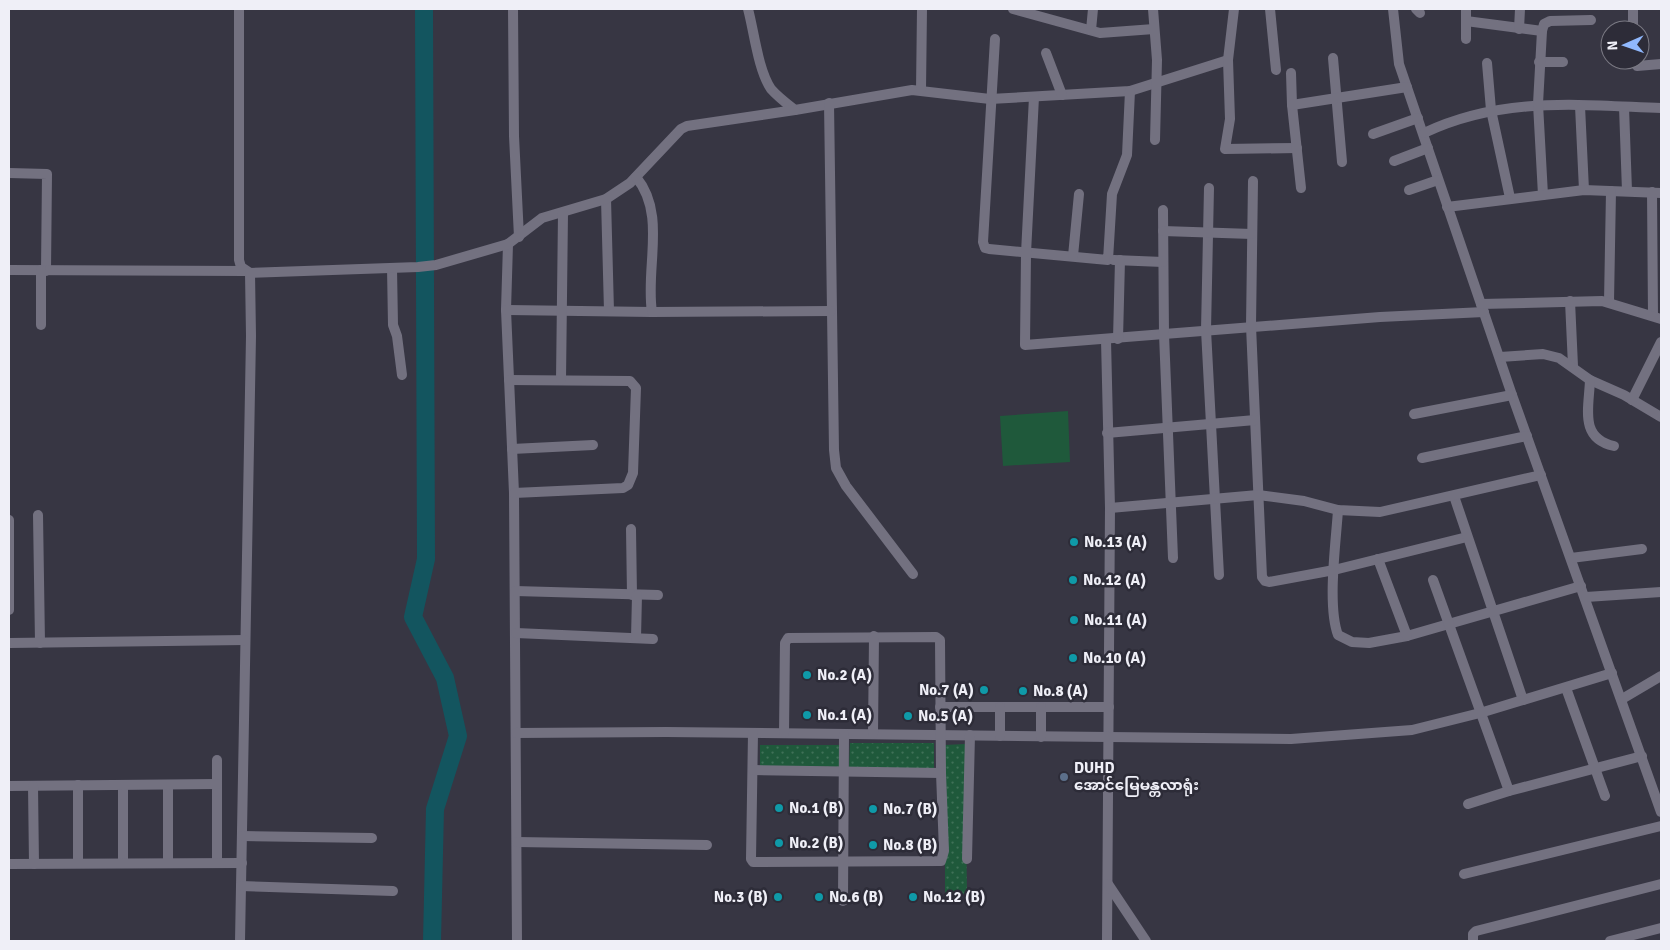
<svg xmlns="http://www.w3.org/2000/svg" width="1670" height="950" font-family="Signika,'Noto Sans Myanmar',sans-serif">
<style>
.green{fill:url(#green-dots)}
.pitch{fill:#1f593b}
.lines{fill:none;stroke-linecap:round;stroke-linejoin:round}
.river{stroke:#13555f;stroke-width:18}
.street{stroke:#737180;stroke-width:10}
.culture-dot{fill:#0f9aa8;stroke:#2d2c38;stroke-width:2}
.service-dot{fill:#5c6f8a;stroke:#2d2c38;stroke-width:2}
.labels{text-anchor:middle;stroke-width:5;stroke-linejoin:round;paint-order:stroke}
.poi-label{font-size:15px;font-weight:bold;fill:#efeff7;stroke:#2d2c38;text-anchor:start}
</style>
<defs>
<pattern id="green-dots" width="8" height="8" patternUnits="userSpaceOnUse" patternTransform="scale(1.25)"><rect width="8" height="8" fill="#1f593b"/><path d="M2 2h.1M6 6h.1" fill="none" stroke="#407158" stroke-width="1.8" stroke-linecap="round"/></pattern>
</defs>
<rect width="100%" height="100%" fill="#373643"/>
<g class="green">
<path d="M 850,743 L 934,743 L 934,769 L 849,768 Z"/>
<path d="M 965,744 L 967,894 L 945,895 L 945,745 Z"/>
<path d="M 760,745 L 839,745 L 839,767 L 760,766 Z"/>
</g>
<path class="pitch" d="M 1068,411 L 1070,462 L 1003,466 L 1000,416 Z"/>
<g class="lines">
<path class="river" d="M 424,9 L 426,559 L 413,617 L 445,678 L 458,736 L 435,809 L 432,941"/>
<g class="street">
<path d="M 239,9 L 239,260 L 241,267 L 250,273 L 251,336 L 240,941"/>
<path d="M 513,9 L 514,136 L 519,237"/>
<path d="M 748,9 C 754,31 758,70 771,89 C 778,97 786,103 795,110 L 912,90 L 990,99 L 1130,91 L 1228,60"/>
<path d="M 1013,9 L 1100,33 L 1154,29"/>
<path d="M 1153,9 L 1157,60 L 1155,140"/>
<path d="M 1234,9 L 1228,60 L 1230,119 L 1225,149 L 1297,148"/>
<path d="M 1270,9 L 1276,70"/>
<path d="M 1393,9 L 1399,64 L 1512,395 L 1661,812"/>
<path d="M 1416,9 L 1420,13"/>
<path d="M 1466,21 L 1542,31"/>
<path d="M 1519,29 L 1520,9"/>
<path d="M 1091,30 L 1093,9"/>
<path d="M 1633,30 L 1633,9"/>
<path d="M 995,39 L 983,242 L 985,248 L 989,249 L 1108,260 L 1112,194 L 1127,155 L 1130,91"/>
<path d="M 1466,39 L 1466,9"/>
<path d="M 1046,53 L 1062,95"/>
<path d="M 1333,58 L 1342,162"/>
<path d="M 1633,60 L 1637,66 L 1661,64"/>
<path d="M 1539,62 L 1563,62"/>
<path d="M 1487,63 L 1491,110 L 1510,198"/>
<path d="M 1291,73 L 1292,105 L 1301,188"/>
<path d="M 921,90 L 922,9"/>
<path d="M 1034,97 L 1026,253 L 1025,345 L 1380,317 L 1484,312"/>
<path d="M 829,103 L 834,450 L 836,468 L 846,486 L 913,574"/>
<path d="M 1292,105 L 1407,87"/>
<path d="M 1580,106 L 1584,190"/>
<path d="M 1624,107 L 1627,191"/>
<path d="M 1424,133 C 1502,96 1578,105 1661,108"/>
<path d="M 1373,134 L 1418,118"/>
<path d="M 1394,161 L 1428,148"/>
<path d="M 9,173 L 47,174 L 46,271"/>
<path d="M 1253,181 L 1251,326 L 1262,577 L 1265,581 L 1269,582 L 1334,570 L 1467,537"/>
<path d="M 1209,188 L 1206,330 L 1219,575"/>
<path d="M 1409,190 L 1438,180"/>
<path d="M 1652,192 L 1653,316"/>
<path d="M 1543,195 L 1538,104 L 1542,31 L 1544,24 L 1550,21 L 1591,20"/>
<path d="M 606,199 L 609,311"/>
<path d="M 1447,207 L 1584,190 L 1661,193"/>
<path d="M 1163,210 L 1164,334 L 1173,558"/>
<path d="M 1163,231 L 1252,234"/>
<path d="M 508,244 L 506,310 L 514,493 L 517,941"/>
<path d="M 1073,256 L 1079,194"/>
<path d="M 1114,260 L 1163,262"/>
<path d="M 392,268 L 393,325 L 397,336 L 402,375"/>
<path d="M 9,270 L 245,271"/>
<path d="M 250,273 L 418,267 L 436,265 L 508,244 L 542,218 L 606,199 L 630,183 L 681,129 L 687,126 L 795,110"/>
<path d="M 1570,301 L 1573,366"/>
<path d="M 1609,302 L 1611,191"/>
<path d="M 1481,304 L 1602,301 L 1661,319"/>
<path d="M 506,310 L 652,312 C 645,268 667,214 636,177"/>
<path d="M 652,312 L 831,311"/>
<path d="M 41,325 L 41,270"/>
<path d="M 1118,339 L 1120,260"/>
<path d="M 1106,340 L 1110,508 L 1107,941"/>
<path d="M 1500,357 L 1543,354 L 1559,358 L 1590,380 L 1624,395 L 1661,417"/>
<path d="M 509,380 L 630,381 L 636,388 L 633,473 L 628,485 L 623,488 L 514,493"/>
<path d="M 561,380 L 563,213"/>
<path d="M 1590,380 C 1589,408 1579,438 1614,446"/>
<path d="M 1632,400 L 1661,342"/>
<path d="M 1414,414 L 1512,395"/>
<path d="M 1107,433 L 1255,420"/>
<path d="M 512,449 L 593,445"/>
<path d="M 1422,458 L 1527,436"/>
<path d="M 1454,496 L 1523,700"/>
<path d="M 1110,508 L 1258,495 L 1304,501 L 1338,510 L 1380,512 L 1541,475"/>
<path d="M 1338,510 C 1336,542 1327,606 1338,635 L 1352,642 L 1369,643 L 1407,636 L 1581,586"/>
<path d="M 38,515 L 40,643"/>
<path d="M 631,529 L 632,595"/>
<path d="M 1571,558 L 1642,549"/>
<path d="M 1378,559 L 1407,636"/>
<path d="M 1433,580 L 1509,791 L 1642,756"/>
<path d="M 515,591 L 658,595"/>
<path d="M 1586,597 L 1661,592"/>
<path d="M 9,610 L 9,520"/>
<path d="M 516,633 L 653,639"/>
<path d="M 636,638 L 637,595"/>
<path d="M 9,643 L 245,640"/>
<path d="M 1566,688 L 1605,796"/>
<path d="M 1622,699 L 1661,676"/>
<path d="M 940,707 L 1109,707"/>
<path d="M 516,733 L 666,732 L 1291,739 L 1412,730 L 1480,713 L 1612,673"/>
<path d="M 753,733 L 751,859 L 753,862 L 941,861 L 944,851 L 941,773 L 940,640 L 936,637 L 788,638 L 785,643 L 784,733"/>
<path d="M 873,734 L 874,636"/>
<path d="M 1000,736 L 1000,707"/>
<path d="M 1041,737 L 1041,707"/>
<path d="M 217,760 L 217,863"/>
<path d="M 753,770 L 941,773"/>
<path d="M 78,785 L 78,863"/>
<path d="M 123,785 L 123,863"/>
<path d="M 168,785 L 168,863"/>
<path d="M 9,786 L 217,784"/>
<path d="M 33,786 L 34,864"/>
<path d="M 1468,804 L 1509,791"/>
<path d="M 242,836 L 372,838"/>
<path d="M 517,842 L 707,845"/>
<path d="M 967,859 L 970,735"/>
<path d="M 9,864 L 242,863"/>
<path d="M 1464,874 L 1661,826"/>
<path d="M 1108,884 L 1146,941"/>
<path d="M 241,886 L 393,891"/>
<path d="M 843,901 L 844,734"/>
<path d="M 1473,941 L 1473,934 L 1476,931 L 1661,884"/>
<path d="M 1610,941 L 1661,928"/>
</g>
</g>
<g class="culture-dot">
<circle cx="1074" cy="542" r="5"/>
<circle cx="1073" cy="580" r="5"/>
<circle cx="1074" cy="620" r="5"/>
<circle cx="1073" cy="658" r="5"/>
<circle cx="807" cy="675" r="5"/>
<circle cx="984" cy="690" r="5"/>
<circle cx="1023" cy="691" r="5"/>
<circle cx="807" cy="715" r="5"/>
<circle cx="908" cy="716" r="5"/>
<circle cx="779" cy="808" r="5"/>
<circle cx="873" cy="809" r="5"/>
<circle cx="779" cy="843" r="5"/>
<circle cx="873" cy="845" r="5"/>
<circle cx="778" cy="897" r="5"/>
<circle cx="819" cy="897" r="5"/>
<circle cx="913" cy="897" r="5"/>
</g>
<circle class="service-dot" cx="1064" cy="777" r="5"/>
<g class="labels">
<g class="poi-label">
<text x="1084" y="547">No.13 (A)</text>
<text x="1083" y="585">No.12 (A)</text>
<text x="1084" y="625">No.11 (A)</text>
<text x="1083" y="663">No.10 (A)</text>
<text x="817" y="680">No.2 (A)</text>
<text x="974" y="695" text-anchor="end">No.7 (A)</text>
<text x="1033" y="696">No.8 (A)</text>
<text x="817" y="720">No.1 (A)</text>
<text x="918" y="721">No.5 (A)</text>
<text x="1074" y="773">DUHD<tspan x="1074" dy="17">အောင်မြေမန္တလာရုံး</tspan></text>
<text x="789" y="813">No.1 (B)</text>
<text x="883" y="814">No.7 (B)</text>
<text x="789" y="848">No.2 (B)</text>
<text x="883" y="850">No.8 (B)</text>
<text x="768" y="902" text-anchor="end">No.3 (B)</text>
<text x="829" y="902">No.6 (B)</text>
<text x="923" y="902">No.12 (B)</text>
</g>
</g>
<rect width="1670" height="950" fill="none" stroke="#efeff7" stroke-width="20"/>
<g transform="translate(1625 45) rotate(268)"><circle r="24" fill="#2d2c38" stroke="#7b7a84"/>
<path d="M0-4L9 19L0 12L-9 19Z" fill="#90b8fd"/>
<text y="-8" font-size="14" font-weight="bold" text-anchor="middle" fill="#efeff7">N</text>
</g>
</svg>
